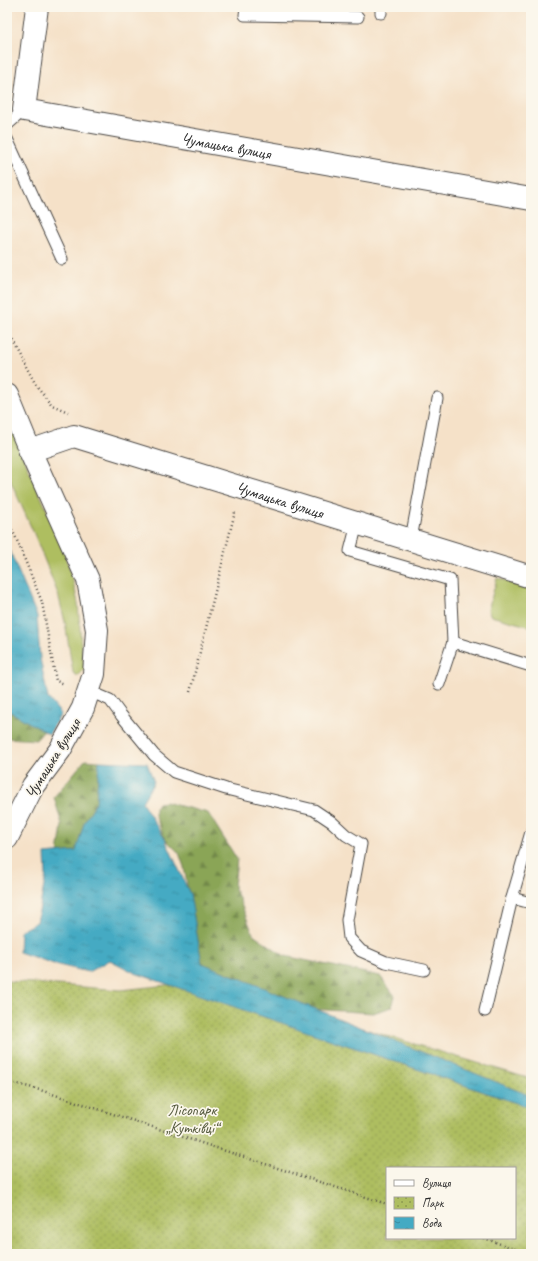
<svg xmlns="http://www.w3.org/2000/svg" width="538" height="1261" font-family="Caveat,sans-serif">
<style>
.grass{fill:#aebe61;stroke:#6c7446}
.forest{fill:url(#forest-firs);stroke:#5a6841}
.park{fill:url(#park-dots);stroke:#6c7446;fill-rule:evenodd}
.water{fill:url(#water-ripples);stroke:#386a77}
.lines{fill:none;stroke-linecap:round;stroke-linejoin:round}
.service-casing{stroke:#494643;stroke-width:13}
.minor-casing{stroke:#494643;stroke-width:24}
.path{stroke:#494643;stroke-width:2.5;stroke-dasharray:1 3;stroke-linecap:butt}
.service{stroke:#fff;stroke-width:11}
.minor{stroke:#fff;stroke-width:22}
.labels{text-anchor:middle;stroke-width:3.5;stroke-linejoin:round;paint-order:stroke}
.street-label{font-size:16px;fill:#2b2b2b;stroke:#fbf7ec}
.park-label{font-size:16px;fill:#52573b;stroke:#fbf7ec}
</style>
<defs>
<pattern id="forest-firs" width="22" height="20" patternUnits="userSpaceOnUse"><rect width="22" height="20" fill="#8aa557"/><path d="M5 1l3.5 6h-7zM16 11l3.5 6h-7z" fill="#718748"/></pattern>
<pattern id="park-dots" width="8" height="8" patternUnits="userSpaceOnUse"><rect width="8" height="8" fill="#aebe61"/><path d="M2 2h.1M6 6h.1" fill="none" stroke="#8e9b50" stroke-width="1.8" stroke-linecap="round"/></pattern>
<pattern id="water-ripples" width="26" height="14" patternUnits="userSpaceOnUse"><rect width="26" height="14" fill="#44aac3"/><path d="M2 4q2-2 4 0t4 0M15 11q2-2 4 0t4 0" fill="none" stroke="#398b9f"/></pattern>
</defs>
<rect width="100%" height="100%" fill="#fbf7ec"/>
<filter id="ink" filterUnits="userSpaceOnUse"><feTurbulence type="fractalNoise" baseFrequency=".025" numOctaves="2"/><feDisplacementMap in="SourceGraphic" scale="8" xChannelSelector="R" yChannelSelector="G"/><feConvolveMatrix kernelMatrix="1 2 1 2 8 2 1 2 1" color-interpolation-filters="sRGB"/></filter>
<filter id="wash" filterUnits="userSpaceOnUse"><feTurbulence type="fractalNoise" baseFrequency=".012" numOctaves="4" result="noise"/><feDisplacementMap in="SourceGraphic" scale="16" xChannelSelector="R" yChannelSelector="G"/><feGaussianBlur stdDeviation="0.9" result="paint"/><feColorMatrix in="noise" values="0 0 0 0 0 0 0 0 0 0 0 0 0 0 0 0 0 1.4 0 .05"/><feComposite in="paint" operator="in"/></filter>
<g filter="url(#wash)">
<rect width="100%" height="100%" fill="#f5e1c8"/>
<g class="grass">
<path d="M 7,419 L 63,547 L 72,577 L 78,603 L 81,644 L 85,669 L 78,676 L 73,673 L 65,622 L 58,594 L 35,536 L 7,473 Z"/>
<path d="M 497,578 L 531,588 L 531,627 L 491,616 L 488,610 Z"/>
</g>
<g class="forest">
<path d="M 7,680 L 49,725 L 36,740 L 7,738 Z"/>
<path d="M 85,760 L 99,761 L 106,774 L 89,860 L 56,869 L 62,825 L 54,797 Z"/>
<path d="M 165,802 L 208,813 L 237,859 L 234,886 L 253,934 L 285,956 L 380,976 L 395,996 L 392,1007 L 373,1013 L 296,1008 L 204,981 L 184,867 L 179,853 L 165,839 L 155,815 L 155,808 L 158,803 Z"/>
</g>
<path class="park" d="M 7,981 L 121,990 L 204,981 L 531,1079 L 531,1254 L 7,1254 ZM 387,1168 L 515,1168 L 515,1238 L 387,1238 Z"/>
<g class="water">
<path d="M 7,544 L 37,616 L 40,658 L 48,698 L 61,714 L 49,734 L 7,710 Z"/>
<path d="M 99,761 L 147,763 L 154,782 L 142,802 L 165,839 L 190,894 L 202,963 L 531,1096 L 531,1108 L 135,973 L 110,960 L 88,972 L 54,964 L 19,952 L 20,931 L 37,922 L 46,875 L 45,854 L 76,851 L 84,823 L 96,802 Z"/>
</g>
</g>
<g filter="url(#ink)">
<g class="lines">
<defs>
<g id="service">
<path d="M 246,7 L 245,15 L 358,17"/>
<path d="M 381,7 L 381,13"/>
<path d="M 7,125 L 24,110"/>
<path d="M 7,139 L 62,259"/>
<path d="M 357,524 L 350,551 L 450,580 L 453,642"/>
<path d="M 411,539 L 437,398"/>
<path d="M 439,684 L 453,642 L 531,666"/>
<path d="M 89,691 L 110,700 L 121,715 L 154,755 L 174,772 L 226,789 L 314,810 L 332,822 L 346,835 L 361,844 L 347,920 L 349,938 L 361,951 L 386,962 L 424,970"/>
<path d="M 531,832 L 512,898 L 531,903"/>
<path d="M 485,1011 L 512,898"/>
</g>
<g id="minor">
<path id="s1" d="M 37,7 L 24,110 L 531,199"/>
<path d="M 7,395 L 30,451 L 88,580 L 97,630 L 94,674 L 83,708 L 60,750 L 33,786 L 7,838"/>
<path id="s2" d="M 30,451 L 74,436 L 531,577"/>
</g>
</defs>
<use href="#service" class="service-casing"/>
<use href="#minor" class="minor-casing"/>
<g class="path">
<path d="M 7,331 L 36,385 L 52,405 L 68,412"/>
<path d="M 7,519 L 16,538 L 42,602 L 56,681 L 65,684"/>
<path d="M 190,692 L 235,512"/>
<path d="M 7,1081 L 40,1090 L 387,1204"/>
<path d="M 484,1238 L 528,1254"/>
</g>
<use href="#service" class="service"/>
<use href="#minor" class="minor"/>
</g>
</g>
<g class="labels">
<g class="street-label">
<text dy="6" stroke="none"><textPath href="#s1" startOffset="309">Чумацька вулиця</textPath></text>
<text dy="6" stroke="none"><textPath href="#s2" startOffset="262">Чумацька вулиця</textPath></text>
<text transform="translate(52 758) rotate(-58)" y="6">Чумацька вулиця</text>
</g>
<g class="park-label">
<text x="192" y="1115">Лісопарк<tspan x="192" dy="18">„Кутківці“</tspan></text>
</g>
</g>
<rect width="538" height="1261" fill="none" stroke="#fbf7ec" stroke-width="24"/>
<rect x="386" y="1167" width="130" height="72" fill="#fbf7ec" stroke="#a8a59f"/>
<rect x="394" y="1180" width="20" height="6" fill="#ffffff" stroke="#a8a59f"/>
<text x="422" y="1187" font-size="12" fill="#2b2b2b">Вулиця</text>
<rect x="394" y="1197" width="20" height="12" fill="url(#park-dots)" stroke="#a8a59f"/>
<text x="422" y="1207" font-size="12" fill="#2b2b2b">Парк</text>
<rect x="394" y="1217" width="20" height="12" fill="url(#water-ripples)" stroke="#a8a59f"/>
<text x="422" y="1227" font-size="12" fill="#2b2b2b">Вода</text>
</svg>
